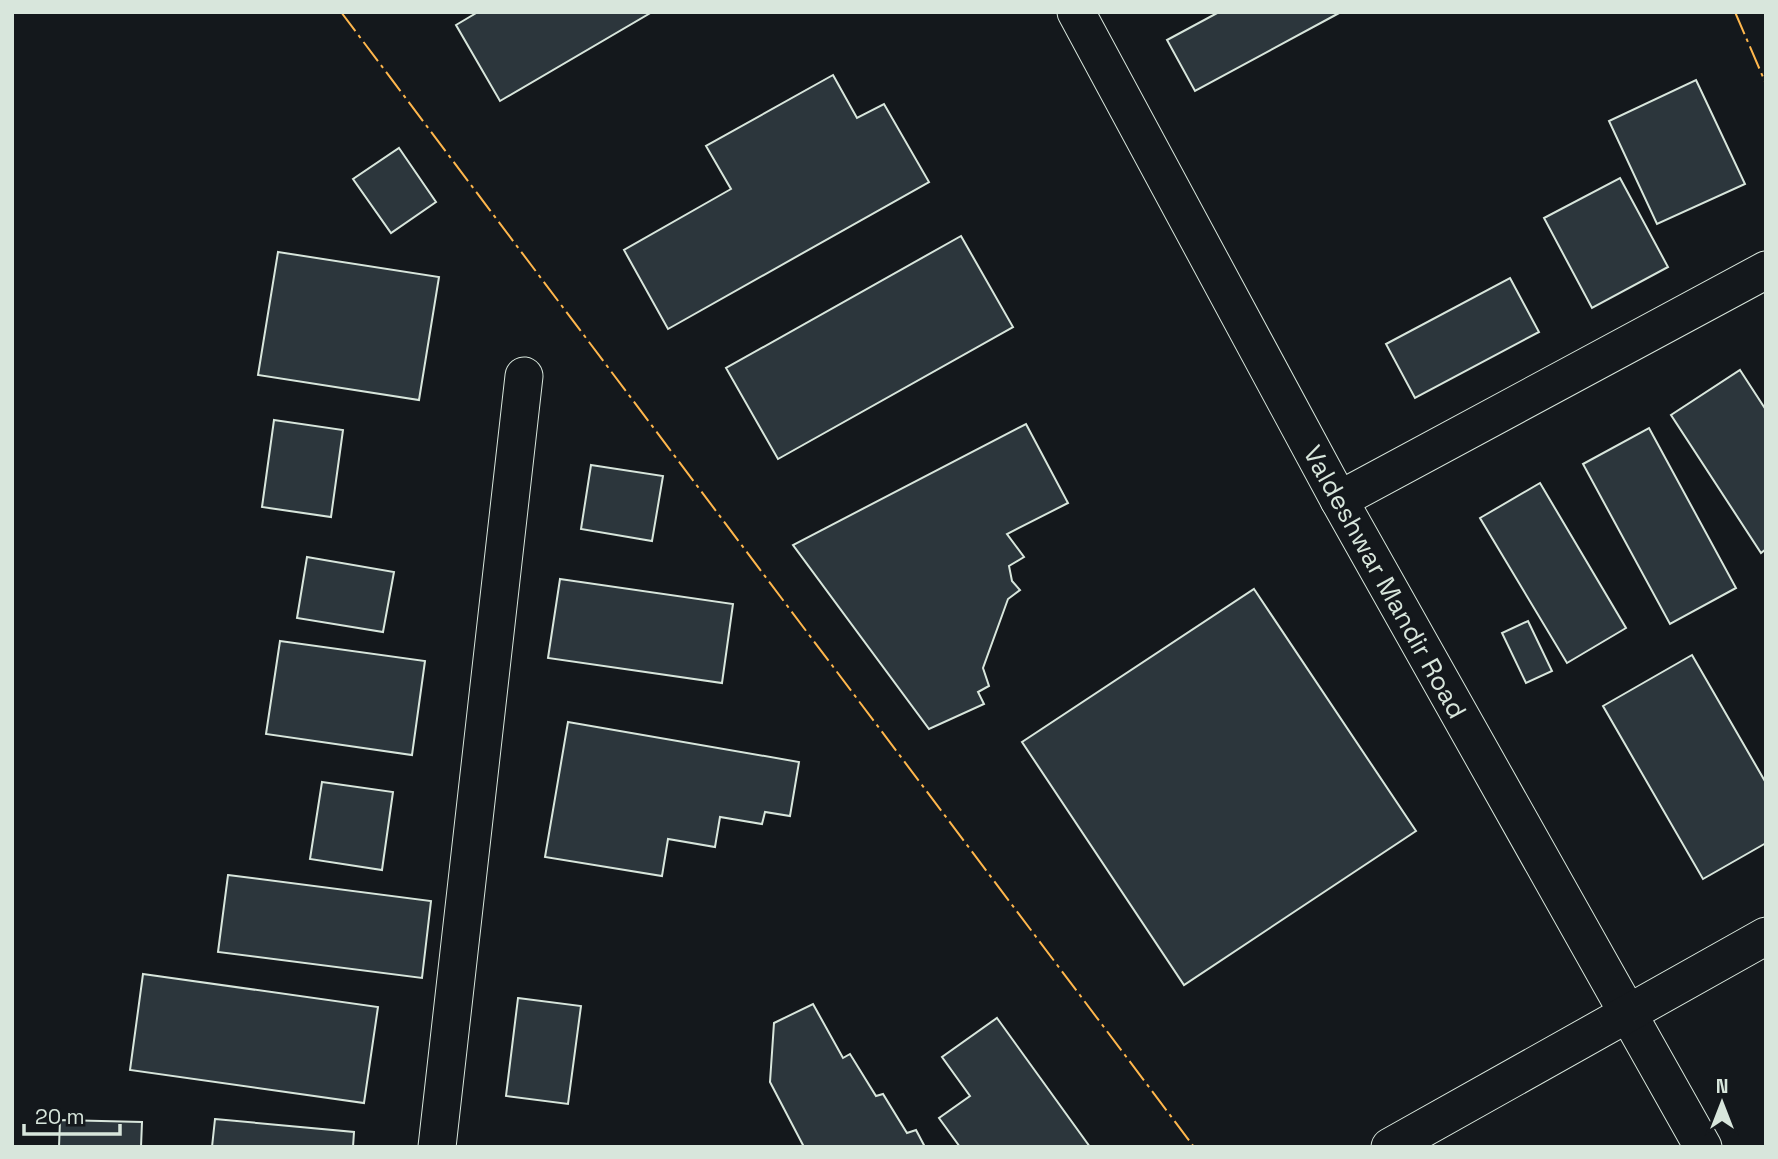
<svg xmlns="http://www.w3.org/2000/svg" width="1778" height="1159" font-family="'Space Grotesk',sans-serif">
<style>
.building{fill:#2c363c;stroke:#d8e6dc;stroke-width:2}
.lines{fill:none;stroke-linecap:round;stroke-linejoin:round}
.minor-casing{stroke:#d8e6dc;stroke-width:39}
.minor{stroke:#14181c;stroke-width:37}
.power{stroke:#ffb74d;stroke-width:2;stroke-dasharray:24 5 3.5 5;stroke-linecap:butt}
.labels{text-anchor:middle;stroke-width:5;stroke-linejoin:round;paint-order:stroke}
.street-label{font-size:26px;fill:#d8e6dc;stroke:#14181c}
</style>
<rect width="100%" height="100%" fill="#14181c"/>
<g class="building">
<path d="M 478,12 L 652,12 L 500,101 L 456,25 Z"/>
<path d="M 1219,12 L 1341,12 L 1195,91 L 1167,40 Z"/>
<path d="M 833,75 L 857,118 L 884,104 L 929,182 L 668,329 L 624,250 L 731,189 L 706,146 Z"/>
<path d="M 1696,80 L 1745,184 L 1657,224 L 1609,121 Z"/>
<path d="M 399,148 L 436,202 L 391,233 L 353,179 Z"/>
<path d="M 1620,178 L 1668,267 L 1592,308 L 1544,218 Z"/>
<path d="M 961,236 L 1013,327 L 778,459 L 726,368 Z"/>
<path d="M 278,252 L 439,277 L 419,400 L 258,375 Z"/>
<path d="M 1510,278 L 1539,332 L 1415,398 L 1386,344 Z"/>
<path d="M 1740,370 L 1766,410 L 1766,549 L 1761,553 L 1671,415 Z"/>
<path d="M 274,420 L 343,430 L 331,517 L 262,507 Z"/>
<path d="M 1026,424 L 1068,503 L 1007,534 L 1024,557 L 1009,566 L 1012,581 L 1020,590 L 1008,599 L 983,668 L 989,686 L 978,692 L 984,704 L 929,729 L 793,545 Z"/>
<path d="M 1649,428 L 1736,588 L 1670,624 L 1583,464 Z"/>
<path d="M 591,465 L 663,476 L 652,541 L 581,529 Z"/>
<path d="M 1540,483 L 1626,628 L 1567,663 L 1480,518 Z"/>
<path d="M 307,557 L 394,572 L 383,632 L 297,618 Z"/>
<path d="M 560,579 L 733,604 L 722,683 L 548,658 Z"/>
<path d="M 1254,589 L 1416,831 L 1184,985 L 1022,742 Z"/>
<path d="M 1528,621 L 1552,671 L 1526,683 L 1502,633 Z"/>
<path d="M 280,641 L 425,661 L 412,755 L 266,734 Z"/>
<path d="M 1692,655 L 1766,783 L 1766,843 L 1703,879 L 1603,706 Z"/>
<path d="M 568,722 L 799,762 L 790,816 L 765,812 L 762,824 L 720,817 L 715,847 L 668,839 L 662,876 L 545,857 Z"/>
<path d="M 322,782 L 393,792 L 382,870 L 310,859 Z"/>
<path d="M 228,875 L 431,901 L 422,978 L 218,952 Z"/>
<path d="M 143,974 L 378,1007 L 364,1103 L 130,1070 Z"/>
<path d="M 518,998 L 581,1006 L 568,1104 L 506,1096 Z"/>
<path d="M 813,1004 L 843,1058 L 850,1054 L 876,1096 L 883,1094 L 907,1133 L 916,1130 L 925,1147 L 804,1147 L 770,1082 L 774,1023 Z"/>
<path d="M 997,1018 L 1090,1147 L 960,1147 L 939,1118 L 970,1096 L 942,1057 Z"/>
<path d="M 215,1119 L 354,1132 L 353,1147 L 212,1147 Z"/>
<path d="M 60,1120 L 142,1122 L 141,1147 L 59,1147 Z"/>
</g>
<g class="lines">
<defs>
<g id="minor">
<path d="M 1076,12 L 1339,500 L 1703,1147"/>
<path d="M 1339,500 L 1766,270"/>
<path d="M 437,1147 L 524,376"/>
<path d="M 1390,1147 L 1766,936"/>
</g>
</defs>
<use href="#minor" class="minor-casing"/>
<use href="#minor" class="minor"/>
<g class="power">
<path d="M 341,12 L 1194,1147"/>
<path d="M 1735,12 L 1766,84"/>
</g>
</g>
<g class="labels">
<g class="street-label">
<text transform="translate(1385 582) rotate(61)" y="9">Valdeshwar Mandir Road</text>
</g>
</g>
<rect width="1778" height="1159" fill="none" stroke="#d8e6dc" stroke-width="28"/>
<g transform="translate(1722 1103)" stroke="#14181c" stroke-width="5" paint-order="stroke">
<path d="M0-5L12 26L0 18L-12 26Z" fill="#d8e6dc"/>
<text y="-10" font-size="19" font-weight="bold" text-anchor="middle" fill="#d8e6dc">N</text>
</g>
<path d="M24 1124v10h96v-10" fill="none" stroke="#d8e6dc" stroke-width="3.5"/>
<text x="35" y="1124" font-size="21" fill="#d8e6dc" stroke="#14181c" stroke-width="5" paint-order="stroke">20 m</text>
</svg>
